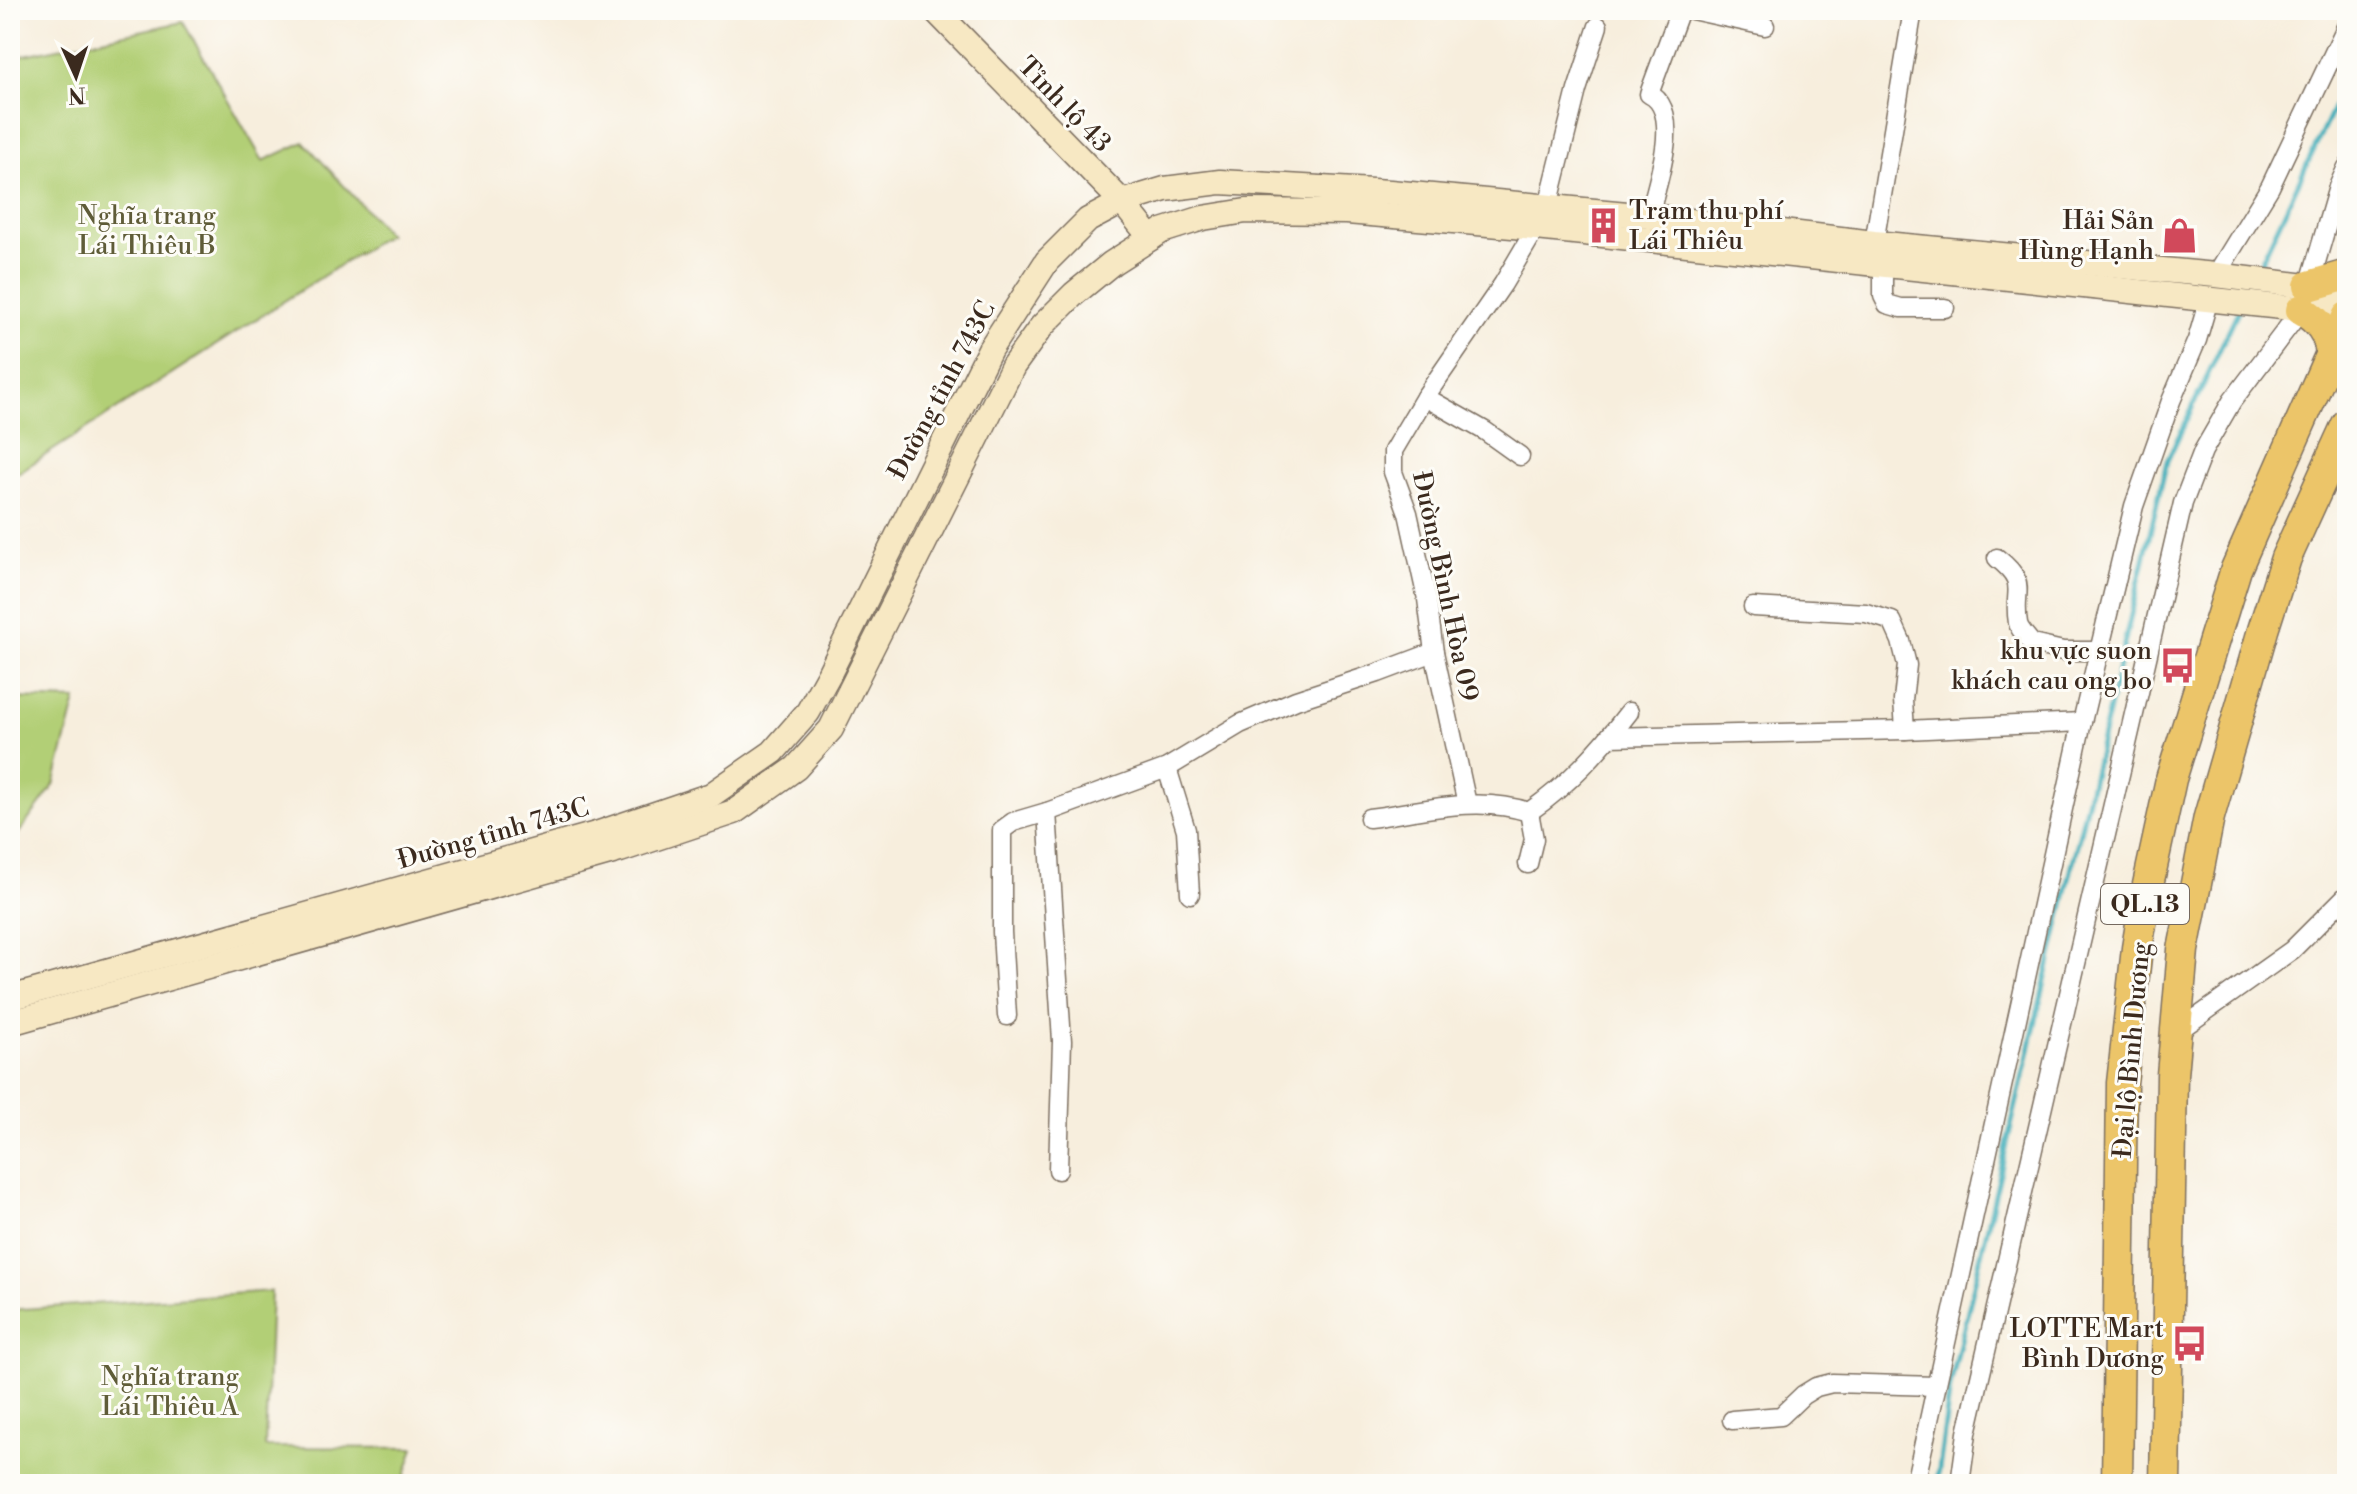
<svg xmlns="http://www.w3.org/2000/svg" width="2357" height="1494" font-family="'Libre Bodoni',serif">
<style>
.green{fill:#b2cf76;stroke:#767c4a;stroke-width:2}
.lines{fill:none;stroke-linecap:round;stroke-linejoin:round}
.stream{stroke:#3faeba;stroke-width:5}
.minor-casing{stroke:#7d6f61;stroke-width:21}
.secondary-casing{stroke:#7d6f61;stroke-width:27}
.trunk-casing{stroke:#7d6f61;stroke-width:33}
.minor{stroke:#fff;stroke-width:18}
.secondary{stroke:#f7e8c3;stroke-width:24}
.trunk{stroke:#ecc569;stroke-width:30}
.labels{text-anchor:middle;stroke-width:6;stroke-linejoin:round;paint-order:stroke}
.shield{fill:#fdfcf7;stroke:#75695f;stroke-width:2}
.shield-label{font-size:24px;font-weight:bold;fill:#3b2a1e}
.street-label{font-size:26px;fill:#3b2a1e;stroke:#fdfcf7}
.poi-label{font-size:26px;fill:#3b2a1e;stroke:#fdfcf7;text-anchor:end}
.park-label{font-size:26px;fill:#5f5c38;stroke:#fdfcf7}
</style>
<rect width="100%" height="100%" fill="#fdfcf7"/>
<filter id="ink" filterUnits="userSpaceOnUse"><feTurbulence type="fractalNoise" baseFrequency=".0125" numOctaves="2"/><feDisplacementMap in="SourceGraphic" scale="16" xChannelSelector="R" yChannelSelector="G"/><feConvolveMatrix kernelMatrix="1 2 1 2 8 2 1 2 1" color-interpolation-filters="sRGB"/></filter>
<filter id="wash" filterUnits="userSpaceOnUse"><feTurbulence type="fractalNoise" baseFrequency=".006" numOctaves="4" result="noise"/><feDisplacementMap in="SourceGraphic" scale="32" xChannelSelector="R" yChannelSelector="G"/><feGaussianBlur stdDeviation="1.8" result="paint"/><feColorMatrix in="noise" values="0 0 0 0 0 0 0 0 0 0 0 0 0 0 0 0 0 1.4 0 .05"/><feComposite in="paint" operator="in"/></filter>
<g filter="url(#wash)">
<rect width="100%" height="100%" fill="#f7eedd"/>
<g class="green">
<path d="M 183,22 L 263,161 L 304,142 L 388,234 L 10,478 L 10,58 Z"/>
<path d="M 10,698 L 76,700 L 54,785 L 10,845 Z"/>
<path d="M 271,1291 L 265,1447 L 414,1448 L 402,1484 L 10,1484 L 10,1310 Z"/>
</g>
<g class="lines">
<g class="stream">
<path d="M 2256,273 L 2347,79"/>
<path d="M 1937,1484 L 1950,1387 L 2167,461 L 2238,311"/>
</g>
</g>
</g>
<g filter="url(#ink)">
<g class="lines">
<defs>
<g id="minor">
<path d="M 1692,10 L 1765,26"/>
<path d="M 1548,206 L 1577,90 L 1598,26"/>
<path d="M 1649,216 C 1656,187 1684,110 1649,94 L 1680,10"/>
<path d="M 1874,243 L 1913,10"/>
<path d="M 1883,266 L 1883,296 L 1887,304 L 1901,308 L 1945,308"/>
<path d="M 2216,275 L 2270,187 L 2347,25"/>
<path d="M 2309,286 L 2338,187 L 2347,167"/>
<path d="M 1425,397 L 1485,431 L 1520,456"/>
<path d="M 1997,558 C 2030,584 2012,589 2018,623 C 2019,630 2028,638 2032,644 L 2063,651 L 2099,651"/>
<path d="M 1753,607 L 1866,613 L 1892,621 L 1901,641 L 1907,665 L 1903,700 L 1905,730 L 2082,722"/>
<path d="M 1609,737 L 1905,730"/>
<path d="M 1167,768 L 1186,830 L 1190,894"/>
<path d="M 1467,804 L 1434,652 L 1427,599 L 1408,513 L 1393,472 L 1393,451 L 1425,397 L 1503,284 L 1536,228"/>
<path d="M 1047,812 L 1062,1041 L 1058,1170"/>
<path d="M 1369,818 C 1422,811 1477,795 1529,812 C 1569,784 1599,751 1629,712"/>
<path d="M 1528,864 L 1534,839 L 1529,812"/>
<path d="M 1007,1016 L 1002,932 L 1002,830 L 1013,822 L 1047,812 L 1167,768 L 1240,724 L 1296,700 L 1378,673 L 1434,652"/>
<path d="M 2175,1033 L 2292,950 L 2347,895"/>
<path d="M 1732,1420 L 1781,1416 L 1803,1395 L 1816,1387 L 1832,1383 L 1936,1386"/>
<path d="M 1915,1484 L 2082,722 L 2134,506 L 2171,401 L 2197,340 L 2209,299"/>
<path d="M 1960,1484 L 1967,1433 L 2183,503 L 2203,451 L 2232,401 L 2301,310"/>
</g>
<g id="secondary">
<path d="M 935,10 L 1122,202 L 1151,238"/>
<path d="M 10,998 L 596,834 L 711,795 L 773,752 L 808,712 L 829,674 L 990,349 L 1047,261 L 1088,220 L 1122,202 L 1165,189 L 1220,182 L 1390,192 L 1649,216 L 1874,243 L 2216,275 L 2347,291"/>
<path d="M 10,1023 L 620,850 L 734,812 L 796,768 L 831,729 L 1013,366 L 1042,326 L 1074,294 L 1112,263 L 1162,231 L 1203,218 L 1246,211 L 1347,212 L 1536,228 L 2347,314"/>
</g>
<g id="trunk">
<path d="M 2309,286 L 2347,275"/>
<path d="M 2301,310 C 2319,320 2329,333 2331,354"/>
<path d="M 2117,1484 L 2122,1083 L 2137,948 L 2146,894 L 2171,779 L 2236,569 L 2347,317"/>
<path d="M 2165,1484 L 2172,1075 L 2183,950 L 2209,817 L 2263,630 L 2286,558 L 2347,424"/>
</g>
</defs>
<use href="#minor" class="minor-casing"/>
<use href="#secondary" class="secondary-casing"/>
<use href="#trunk" class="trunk-casing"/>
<use href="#minor" class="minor"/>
<use href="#secondary" class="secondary"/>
<use href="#trunk" class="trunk"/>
</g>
</g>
<defs>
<symbol id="building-bare" viewBox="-9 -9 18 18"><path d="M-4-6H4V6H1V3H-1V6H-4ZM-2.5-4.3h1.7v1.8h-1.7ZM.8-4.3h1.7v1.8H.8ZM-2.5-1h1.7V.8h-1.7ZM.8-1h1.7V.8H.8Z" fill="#d1495b" stroke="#fdfcf7" stroke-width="2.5" paint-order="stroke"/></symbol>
<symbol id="shop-bare" viewBox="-9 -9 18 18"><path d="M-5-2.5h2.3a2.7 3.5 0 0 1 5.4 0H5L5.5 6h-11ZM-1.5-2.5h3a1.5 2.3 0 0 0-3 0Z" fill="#d1495b" stroke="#fdfcf7" stroke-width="2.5" paint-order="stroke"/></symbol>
<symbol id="bus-bare" viewBox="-9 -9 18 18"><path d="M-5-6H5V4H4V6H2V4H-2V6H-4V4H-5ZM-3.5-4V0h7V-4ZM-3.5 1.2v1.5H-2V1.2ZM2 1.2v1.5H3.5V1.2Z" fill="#d1495b" stroke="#fdfcf7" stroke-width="2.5" paint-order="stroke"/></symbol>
</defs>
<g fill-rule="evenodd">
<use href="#building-bare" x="1578" y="200" width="51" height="51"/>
<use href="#shop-bare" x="2154" y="210" width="51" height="51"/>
<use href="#bus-bare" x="2152" y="640" width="51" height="51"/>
<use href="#bus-bare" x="2164" y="1318" width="51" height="51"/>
</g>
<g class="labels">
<rect class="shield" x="2101" y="884" width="88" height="40" rx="6"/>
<g class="shield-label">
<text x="2145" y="912">QL.13</text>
</g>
<g class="street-label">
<text transform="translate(1065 104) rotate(46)" y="9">Tỉnh lộ 43</text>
<text transform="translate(941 390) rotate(-62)" y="9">Đường tỉnh 743C</text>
<text transform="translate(1446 586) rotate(78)" y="9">Đường Bình Hòa 09</text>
<text transform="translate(493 833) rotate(-16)" y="9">Đường tỉnh 743C</text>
<text transform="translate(2131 1050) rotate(-85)" y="9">Đại lộ Bình Dương</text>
</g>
<g class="poi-label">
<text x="1629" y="219" text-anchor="start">Trạm thu phí<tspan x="1629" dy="30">Lái Thiêu</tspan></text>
<text x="2154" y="229">Hải Sản<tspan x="2154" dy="30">Hùng Hạnh</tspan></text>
<text x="2152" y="659">khu vực suon<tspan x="2152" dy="30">khách cau ong bo</tspan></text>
<text x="2164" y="1337">LOTTE Mart<tspan x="2164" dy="30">Bình Dương</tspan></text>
</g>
<g class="park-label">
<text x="147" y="224">Nghĩa trang<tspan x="147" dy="30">Lái Thiêu B</tspan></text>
<text x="170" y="1385">Nghĩa trang<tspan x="170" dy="30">Lái Thiêu A</tspan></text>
</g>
</g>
<rect width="2357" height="1494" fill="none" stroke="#fdfcf7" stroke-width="40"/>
<g transform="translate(76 76) rotate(177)" stroke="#fdfcf7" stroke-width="6" paint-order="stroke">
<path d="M0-6L14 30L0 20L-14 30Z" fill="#3b2a1e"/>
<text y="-12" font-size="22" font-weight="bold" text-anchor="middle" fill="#3b2a1e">N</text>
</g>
</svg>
